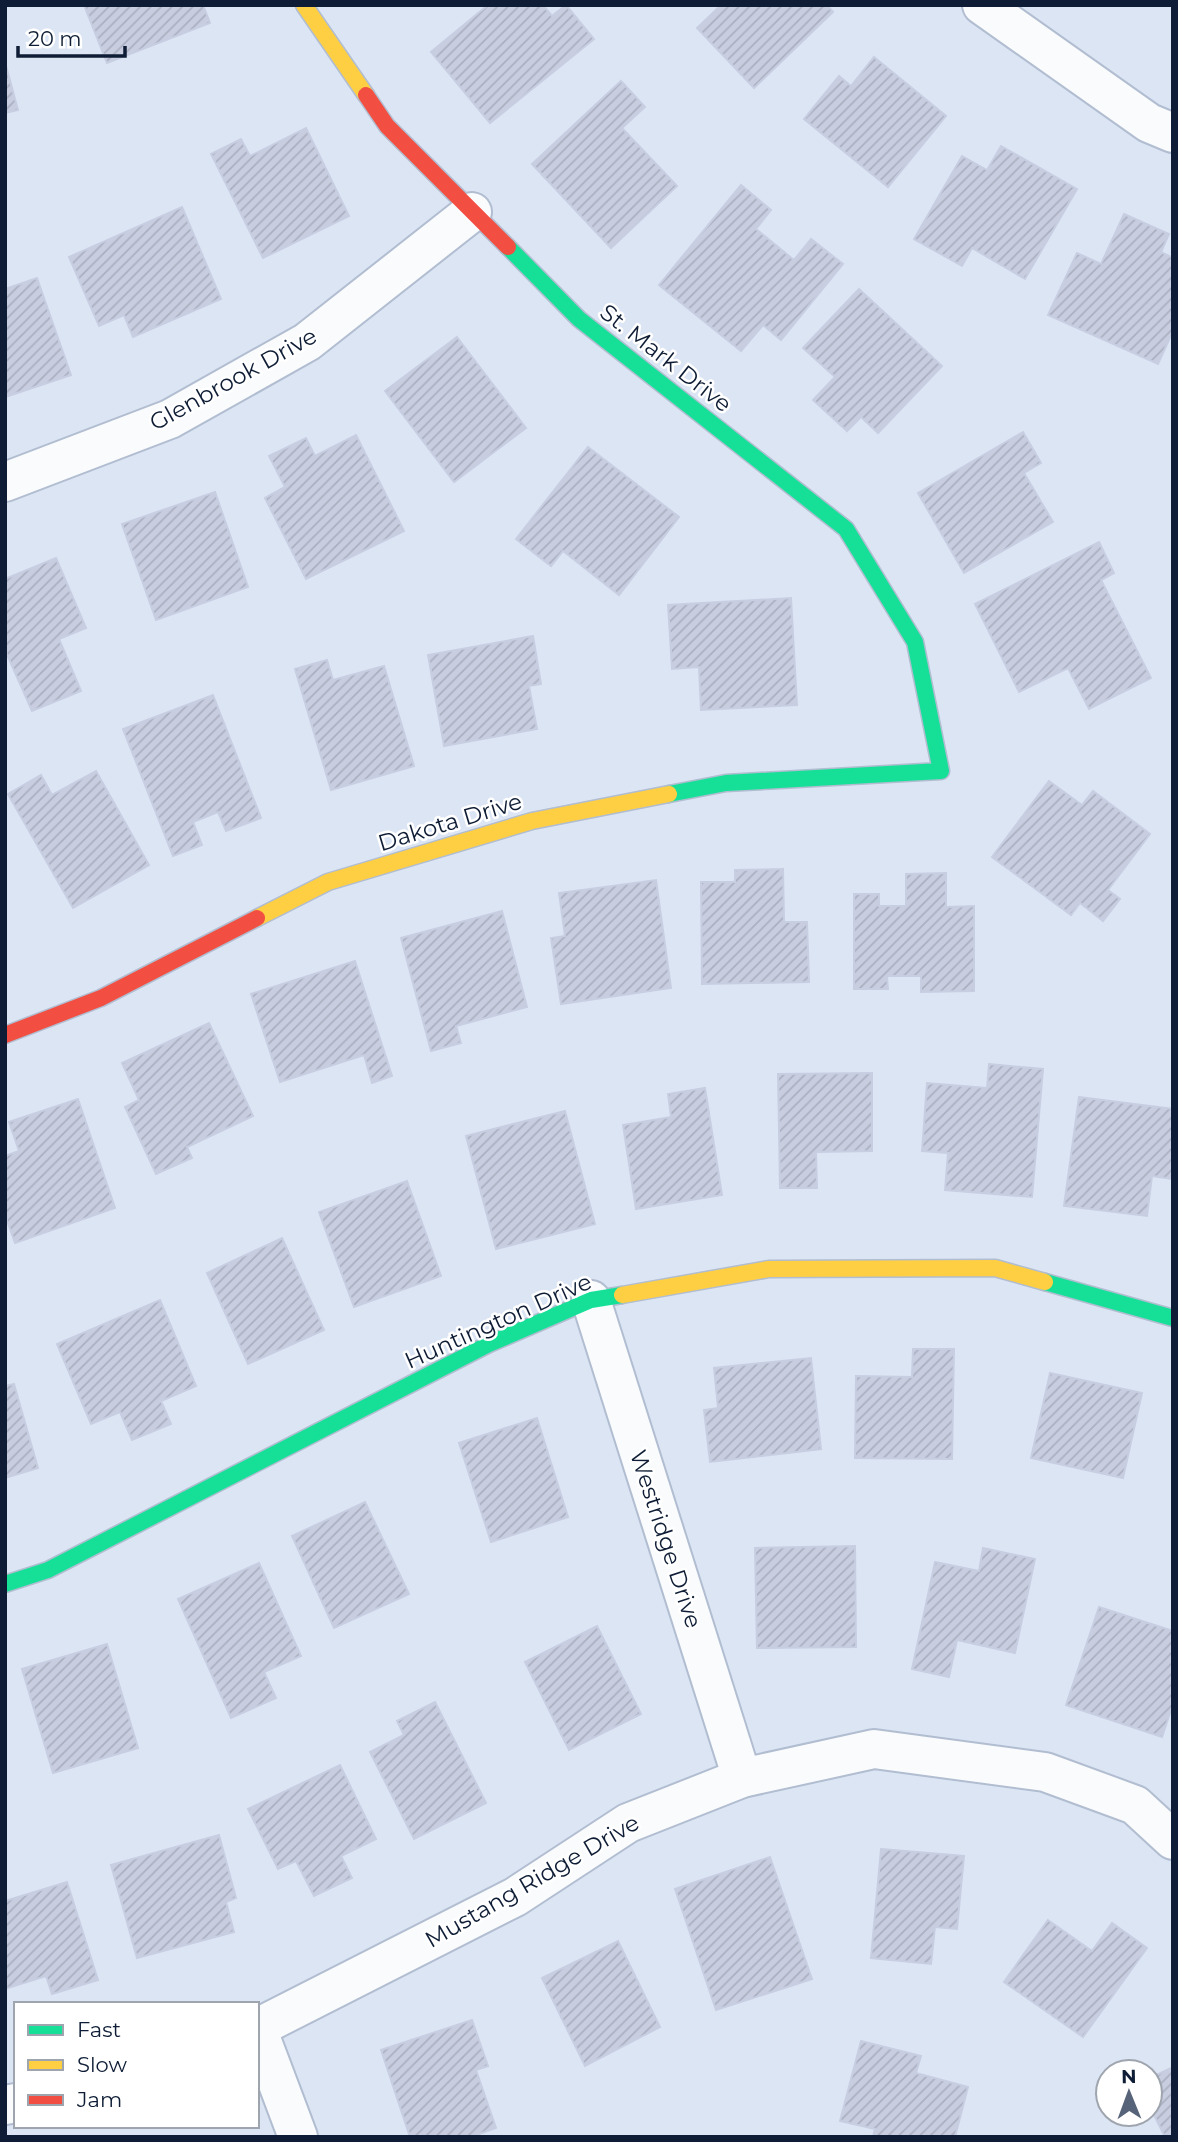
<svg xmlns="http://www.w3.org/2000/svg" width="1178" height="2142" font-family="Montserrat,sans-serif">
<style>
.building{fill:url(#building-hatch);stroke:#c8cee2;stroke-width:2}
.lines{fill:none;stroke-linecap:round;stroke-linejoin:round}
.street-casing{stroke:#b1bdd0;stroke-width:42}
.fast-casing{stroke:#b1bdd0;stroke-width:19}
.slow-casing{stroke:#b1bdd0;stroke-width:19}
.jam-casing{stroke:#b1bdd0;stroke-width:19}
.street{stroke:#fafbfd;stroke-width:38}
.fast{stroke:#16e098;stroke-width:16}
.slow{stroke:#ffcf43;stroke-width:16}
.jam{stroke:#f24e42;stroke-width:16}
.labels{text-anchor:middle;stroke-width:5;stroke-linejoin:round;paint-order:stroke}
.street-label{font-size:23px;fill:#0e1d35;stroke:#fff}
</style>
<defs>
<pattern id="building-hatch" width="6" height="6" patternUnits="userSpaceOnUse" patternTransform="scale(1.75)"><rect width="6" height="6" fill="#c8cee0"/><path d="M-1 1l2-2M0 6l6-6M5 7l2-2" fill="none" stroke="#abb0c1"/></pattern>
</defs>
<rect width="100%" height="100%" fill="#dce5f4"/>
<g class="building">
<path d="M 84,5 L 203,5 L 210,23 L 107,63 Z"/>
<path d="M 488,5 L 543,5 L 552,16 L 566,5 L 594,39 L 490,123 L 431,52 Z"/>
<path d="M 721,5 L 827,5 L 833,12 L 754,88 L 697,28 Z"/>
<path d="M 874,57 L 946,116 L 888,187 L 804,119 L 839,76 L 851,86 Z"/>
<path d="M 5,62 L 18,110 L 5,113 Z"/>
<path d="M 621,81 L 645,107 L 622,128 L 677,186 L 611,248 L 532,164 Z"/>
<path d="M 306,128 L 349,216 L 263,258 L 211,154 L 241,139 L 250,156 Z"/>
<path d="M 1001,146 L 1077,189 L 1025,279 L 972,248 L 962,266 L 914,239 L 962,156 L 987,170 Z"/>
<path d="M 741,185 L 771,210 L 756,229 L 794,260 L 811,239 L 843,264 L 781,340 L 763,325 L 741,351 L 659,285 Z"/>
<path d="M 182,207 L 221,299 L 133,337 L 124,315 L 99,326 L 69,257 Z"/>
<path d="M 1124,214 L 1169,234 L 1161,252 L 1173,258 L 1173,331 L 1158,364 L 1048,315 L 1077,253 L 1101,264 Z"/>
<path d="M 37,278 L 71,375 L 5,397 L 5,289 Z"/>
<path d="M 859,289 L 942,366 L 878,433 L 861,417 L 847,431 L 813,400 L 835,377 L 803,348 Z"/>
<path d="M 457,337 L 526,428 L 454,482 L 385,391 Z"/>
<path d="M 1023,432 L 1041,463 L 1024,473 L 1053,522 L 964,573 L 918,493 Z"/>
<path d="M 356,435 L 404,531 L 306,579 L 265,498 L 285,487 L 269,456 L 306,438 L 315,456 Z"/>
<path d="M 588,447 L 679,517 L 619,595 L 563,551 L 551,566 L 516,539 Z"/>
<path d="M 215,492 L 248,587 L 156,620 L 122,524 Z"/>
<path d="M 1099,542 L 1114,573 L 1101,580 L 1151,678 L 1089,709 L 1068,668 L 1019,692 L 975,604 Z"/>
<path d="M 56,558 L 86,628 L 59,639 L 81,691 L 32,711 L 5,650 L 5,579 Z"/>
<path d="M 791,598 L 797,705 L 701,710 L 699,667 L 672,669 L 668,605 Z"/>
<path d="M 533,636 L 541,684 L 529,686 L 537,729 L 444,746 L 428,655 Z"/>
<path d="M 327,660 L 333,680 L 384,666 L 414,766 L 331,790 L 295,669 Z"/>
<path d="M 213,695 L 261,818 L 226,831 L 218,812 L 193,822 L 202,845 L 173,856 L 123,729 Z"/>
<path d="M 96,771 L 149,865 L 73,908 L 8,794 L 41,775 L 52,795 Z"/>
<path d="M 1049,781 L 1082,805 L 1093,791 L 1150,834 L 1108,890 L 1120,899 L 1103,921 L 1080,903 L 1071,915 L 992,857 Z"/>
<path d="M 783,869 L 784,922 L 807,922 L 809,982 L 702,984 L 701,882 L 735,882 L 735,870 Z"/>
<path d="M 946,873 L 946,907 L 974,906 L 974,991 L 921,992 L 921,976 L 887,976 L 888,989 L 854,989 L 854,894 L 879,894 L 879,906 L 906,906 L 906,874 Z"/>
<path d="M 656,880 L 671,988 L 561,1004 L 551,938 L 565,936 L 559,893 Z"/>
<path d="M 502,911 L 527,1007 L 456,1026 L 461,1043 L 431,1051 L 401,938 Z"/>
<path d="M 355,961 L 392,1076 L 372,1083 L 364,1055 L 280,1082 L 251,994 Z"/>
<path d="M 209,1023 L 253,1116 L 187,1147 L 192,1158 L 156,1174 L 125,1107 L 139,1100 L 122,1063 Z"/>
<path d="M 989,1064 L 1043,1069 L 1032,1197 L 945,1190 L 948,1153 L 922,1151 L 927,1083 L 987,1088 Z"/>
<path d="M 872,1073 L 872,1151 L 816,1152 L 817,1188 L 780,1188 L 778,1074 Z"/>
<path d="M 705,1088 L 722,1195 L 636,1209 L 623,1125 L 671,1117 L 668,1094 Z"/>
<path d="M 1079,1097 L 1173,1109 L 1173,1179 L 1152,1176 L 1147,1216 L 1064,1206 Z"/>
<path d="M 78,1099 L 115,1208 L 15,1243 L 5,1215 L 5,1156 L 19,1151 L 9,1122 Z"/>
<path d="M 565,1111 L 595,1224 L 496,1249 L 466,1136 Z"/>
<path d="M 407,1181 L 441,1276 L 354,1307 L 319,1212 Z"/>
<path d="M 282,1238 L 324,1330 L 248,1364 L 207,1273 Z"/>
<path d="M 160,1300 L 196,1386 L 161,1401 L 171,1424 L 132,1440 L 120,1412 L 91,1424 L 57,1344 Z"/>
<path d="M 913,1349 L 954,1349 L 952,1459 L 855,1458 L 856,1376 L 912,1377 Z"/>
<path d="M 811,1358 L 821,1449 L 710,1462 L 704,1410 L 718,1408 L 714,1368 Z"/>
<path d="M 1050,1373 L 1142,1393 L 1123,1478 L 1031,1458 Z"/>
<path d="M 14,1384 L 38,1468 L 5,1478 L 5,1386 Z"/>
<path d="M 537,1418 L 568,1517 L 491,1542 L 459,1443 Z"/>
<path d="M 365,1502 L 409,1594 L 334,1628 L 292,1536 Z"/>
<path d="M 855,1546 L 856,1647 L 757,1648 L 755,1548 Z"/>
<path d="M 983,1548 L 1035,1559 L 1015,1653 L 957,1640 L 949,1677 L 912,1669 L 935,1562 L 979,1571 Z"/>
<path d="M 259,1563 L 301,1656 L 264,1672 L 276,1698 L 231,1718 L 178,1599 Z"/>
<path d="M 1099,1607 L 1173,1631 L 1173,1704 L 1162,1737 L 1066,1705 Z"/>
<path d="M 597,1626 L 641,1714 L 569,1750 L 525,1662 Z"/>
<path d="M 107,1644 L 138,1748 L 53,1773 L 22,1669 Z"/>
<path d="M 435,1702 L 486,1803 L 414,1839 L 370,1752 L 404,1735 L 397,1721 Z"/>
<path d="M 340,1765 L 376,1839 L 341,1856 L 352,1878 L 314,1896 L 296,1861 L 278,1869 L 248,1809 Z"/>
<path d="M 219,1835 L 236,1898 L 226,1902 L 234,1932 L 137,1958 L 111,1865 Z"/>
<path d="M 881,1849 L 964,1856 L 957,1929 L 935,1927 L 931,1964 L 871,1958 Z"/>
<path d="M 770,1857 L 812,1979 L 716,2010 L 675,1889 Z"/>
<path d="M 67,1882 L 98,1980 L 52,1994 L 46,1976 L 5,1989 L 5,1901 Z"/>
<path d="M 1048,1920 L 1092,1951 L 1112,1923 L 1147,1948 L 1083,2037 L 1004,1982 Z"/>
<path d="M 618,1941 L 660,2027 L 585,2066 L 542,1978 Z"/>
<path d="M 472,2020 L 488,2066 L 476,2070 L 496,2128 L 471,2137 L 410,2137 L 381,2050 Z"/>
<path d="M 861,2041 L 921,2056 L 916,2073 L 968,2087 L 955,2137 L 873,2137 L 875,2129 L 840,2121 Z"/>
<path d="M 1173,2067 L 1173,2137 L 1165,2137 L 1150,2107 L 1150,2078 Z"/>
</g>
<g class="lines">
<defs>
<g id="street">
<path d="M 982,5 L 1149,123 L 1173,133"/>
<path d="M 5,482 L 170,419 L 307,342 L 472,212"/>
<path d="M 591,1300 L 742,1778"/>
<path d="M 257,2028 L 515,1897 L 628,1823 L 742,1778 L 874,1749 L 1045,1772 L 1135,1805 L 1173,1840"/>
<path d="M 257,2028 L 298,2137"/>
<path d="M 5,2105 L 16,2103"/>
</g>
<g id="fast">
<path d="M 508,247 L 579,319 L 846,529 L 915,642 L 941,771 L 726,783 L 669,794"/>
<path d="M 1045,1282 L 1173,1318"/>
<path d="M 5,1584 L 48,1570 L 489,1344 L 591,1300 L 622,1295"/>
</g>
<g id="slow">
<path d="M 304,5 L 366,95"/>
<path d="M 257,918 L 328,882 L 532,821 L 669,794"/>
<path d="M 622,1295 L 769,1269 L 995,1268 L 1045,1282"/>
</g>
<g id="jam">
<path d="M 366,95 L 387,126 L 508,247"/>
<path d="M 5,1035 L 101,998 L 257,918"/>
</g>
</defs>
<use href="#street" class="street-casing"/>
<use href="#fast" class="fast-casing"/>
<use href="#slow" class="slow-casing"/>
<use href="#jam" class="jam-casing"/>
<use href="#street" class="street"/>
<use href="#fast" class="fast"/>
<use href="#slow" class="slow"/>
<use href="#jam" class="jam"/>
</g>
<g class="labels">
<g class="street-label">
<text transform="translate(666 358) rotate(38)" y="8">St. Mark Drive</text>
<text transform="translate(233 379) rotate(-29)" y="8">Glenbrook Drive</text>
<text transform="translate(450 822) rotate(-17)" y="8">Dakota Drive</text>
<text transform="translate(498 1321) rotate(-24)" y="8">Huntington Drive</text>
<text transform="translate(666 1539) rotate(72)" y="8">Westridge Drive</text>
<text transform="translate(532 1881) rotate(-30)" y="8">Mustang Ridge Drive</text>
</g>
</g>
<rect width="1178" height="2142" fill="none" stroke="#0e1d35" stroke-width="14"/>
<rect x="14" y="2002" width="245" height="126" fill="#ffffff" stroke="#9fa5ae" stroke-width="2"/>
<rect x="28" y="2025" width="35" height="10" fill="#16e098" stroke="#9fa5ae" stroke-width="2"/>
<text x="77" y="2037" font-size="21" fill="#0e1d35">Fast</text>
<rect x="28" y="2060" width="35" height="10" fill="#ffcf43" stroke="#9fa5ae" stroke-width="2"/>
<text x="77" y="2072" font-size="21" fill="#0e1d35">Slow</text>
<rect x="28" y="2095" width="35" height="10" fill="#f24e42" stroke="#9fa5ae" stroke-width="2"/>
<text x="77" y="2107" font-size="21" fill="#0e1d35">Jam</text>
<g transform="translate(1129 2093) rotate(359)"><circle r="33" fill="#ffffff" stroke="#9fa5ae" stroke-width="2"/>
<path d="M0-5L12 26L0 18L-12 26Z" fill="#566378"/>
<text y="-10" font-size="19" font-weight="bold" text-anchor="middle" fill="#0e1d35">N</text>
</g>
<path d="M18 46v10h107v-10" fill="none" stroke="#0e1d35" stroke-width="3.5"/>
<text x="28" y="46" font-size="21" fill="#0e1d35" stroke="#ffffff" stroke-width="5" paint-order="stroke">20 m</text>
</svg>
